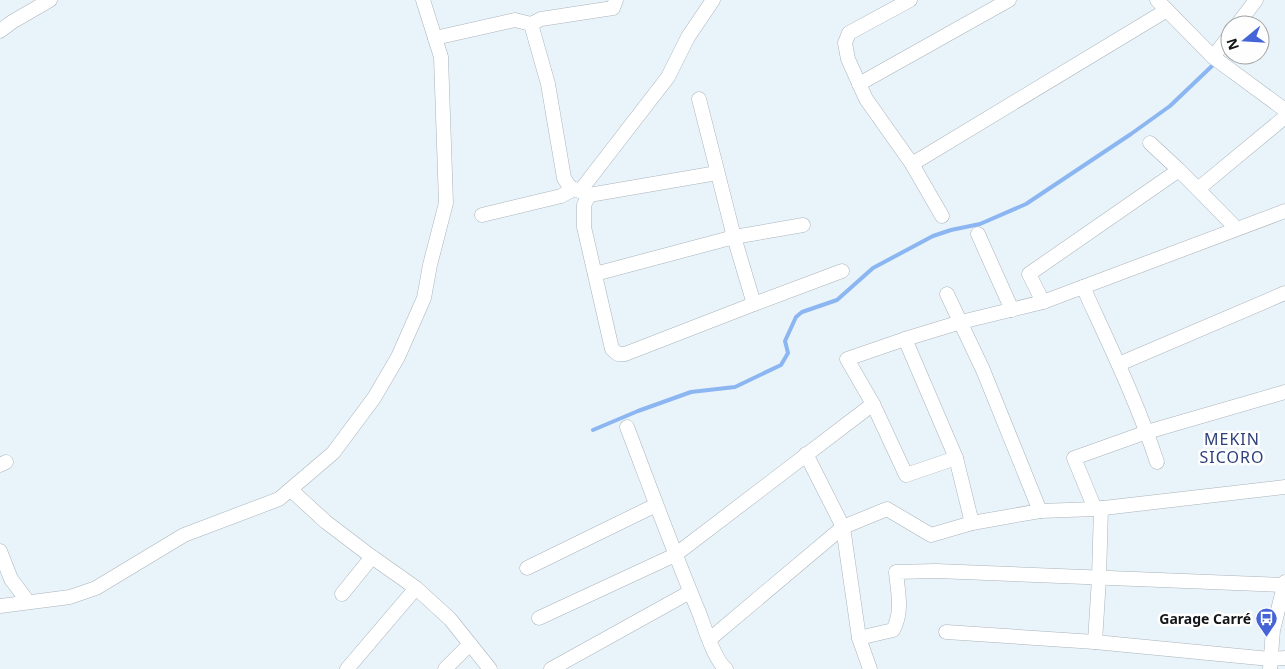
<svg xmlns="http://www.w3.org/2000/svg" width="1285" height="669" font-family="'Noto Sans',sans-serif">
<style>
.lines{fill:none;stroke-linecap:round;stroke-linejoin:round}
.stream{stroke:#8bb6f1;stroke-width:4}
.street-casing{stroke:#aab4bb;stroke-width:15}
.street{stroke:#fff;stroke-width:14}
.labels{text-anchor:middle;stroke-width:5;stroke-linejoin:round;paint-order:stroke}
.poi-label{font-size:14px;font-weight:bold;fill:#131619;stroke:#fefefe;text-anchor:end}
.quarter-label{font-size:16px;letter-spacing:1px;fill:#2f417a;stroke:#fefefe}
</style>
<rect width="100%" height="100%" fill="#e9f3fa"/>
<g class="lines">
<path class="stream" d="M 593,430 L 638,411 L 691,392 L 735,387 L 781,365 L 788,353 L 785,341 L 796,317 L 802,312 L 837,300 L 873,268 L 933,236 L 951,230 L 980,224 L 1026,204 L 1131,134 L 1170,106 L 1213,65"/>
<defs>
<g id="street">
<path d="M 910,0 L 849,33 L 845,43 L 848,59 L 866,99 L 912,164 L 942,216"/>
<path d="M 1157,0 L 1213,57 L 1285,110"/>
<path d="M 531,24 L 548,84 L 564,178 L 569,186 L 574,189"/>
<path d="M 1237,25 L 1256,0"/>
<path d="M 0,31 L 12,22 L 50,0"/>
<path d="M 435,38 L 515,20 L 531,24 L 541,19 L 613,8 L 616,0"/>
<path d="M 1213,57 L 1230,35"/>
<path d="M 859,84 L 1009,0"/>
<path d="M 699,99 L 734,237 L 803,225"/>
<path d="M 1150,143 L 1179,170 L 1236,228"/>
<path d="M 912,164 L 1167,10"/>
<path d="M 1198,189 L 1285,117"/>
<path d="M 580,191 L 589,195 L 584,205 L 584,227 L 612,349 L 618,354 L 625,354 L 754,304"/>
<path d="M 589,195 L 717,173"/>
<path d="M 482,215 L 561,196 L 574,189 L 580,191 L 668,77 L 688,37 L 713,0"/>
<path d="M 978,234 L 1012,310"/>
<path d="M 595,274 L 734,237 L 754,304 L 842,271"/>
<path d="M 1083,287 C 1109,344 1137,401 1157,462"/>
<path d="M 947,294 L 983,370 L 1040,511"/>
<path d="M 1043,302 L 1029,274 L 1179,170"/>
<path d="M 905,339 L 956,458 L 972,523"/>
<path d="M 1119,364 L 1285,293"/>
<path d="M 627,427 C 651,490 674,553 700,615 C 705,629 715,661 726,669"/>
<path d="M 806,454 L 843,527 L 859,638 L 870,669"/>
<path d="M 956,458 L 906,475 L 873,404 L 847,359 L 905,339 L 961,322 L 1043,302 L 1285,211"/>
<path d="M 0,465 L 6,462"/>
<path d="M 291,490 L 326,522 L 372,557 L 416,588 L 450,619 L 490,669"/>
<path d="M 1095,509 L 1074,458 L 1147,432 L 1285,392"/>
<path d="M 0,551 L 11,579 L 28,602"/>
<path d="M 527,568 L 656,505"/>
<path d="M 342,594 L 372,557"/>
<path d="M 0,606 L 70,597 L 96,588 L 184,535 L 279,499 L 333,453 L 374,398 L 398,357 L 424,298 L 430,265 L 446,203 L 441,57 L 423,0"/>
<path d="M 539,618 L 675,555 L 873,404"/>
<path d="M 946,632 L 1095,642 L 1270,659 L 1285,658"/>
<path d="M 859,638 L 893,630 C 903,612 898,593 896,572 L 936,571 L 1285,585"/>
<path d="M 710,639 L 843,527 L 887,509 L 931,535 L 972,523 L 1040,511 L 1095,509 L 1285,487"/>
<path d="M 1095,642 L 1099,578 L 1101,508"/>
<path d="M 347,669 L 416,588"/>
<path d="M 445,669 L 470,644"/>
<path d="M 551,669 L 690,592"/>
<path d="M 1270,669 L 1273,630 L 1285,582"/>
</g>
</defs>
<use href="#street" class="street-casing"/>
<use href="#street" class="street"/>
</g>
<defs>
<symbol id="bus-pin" viewBox="-11 -11 22 30"><path d="M0 17L-7.5 6A9.5 9.5 0 1 1 7.5 6Z" fill="#4564d7" stroke="#fefefe"/><path d="M-5-6H5V4H4V6H2V4H-2V6H-4V4H-5ZM-3.5-4V0h7V-4ZM-3.5 1.2v1.5H-2V1.2ZM2 1.2v1.5H3.5V1.2Z" fill="#fff"/></symbol>
</defs>
<g fill-rule="evenodd">
<use href="#bus-pin" x="1254" y="606" width="25" height="34"/>
</g>
<g class="labels">
<g class="poi-label">
<text x="1251" y="624">Garage Carré</text>
</g>
<g class="quarter-label">
<text x="1232" y="445">MEKIN<tspan x="1232" dy="18">SICORO</tspan></text>
</g>
</g>
<g transform="translate(1245 40) rotate(252)"><circle r="24" fill="#fefefe" stroke="#a0a1a2"/>
<path d="M0-4L9 19L0 12L-9 19Z" fill="#4564d7"/>
<text y="-8" font-size="14" font-weight="bold" text-anchor="middle" fill="#131619">N</text>
</g>
</svg>
